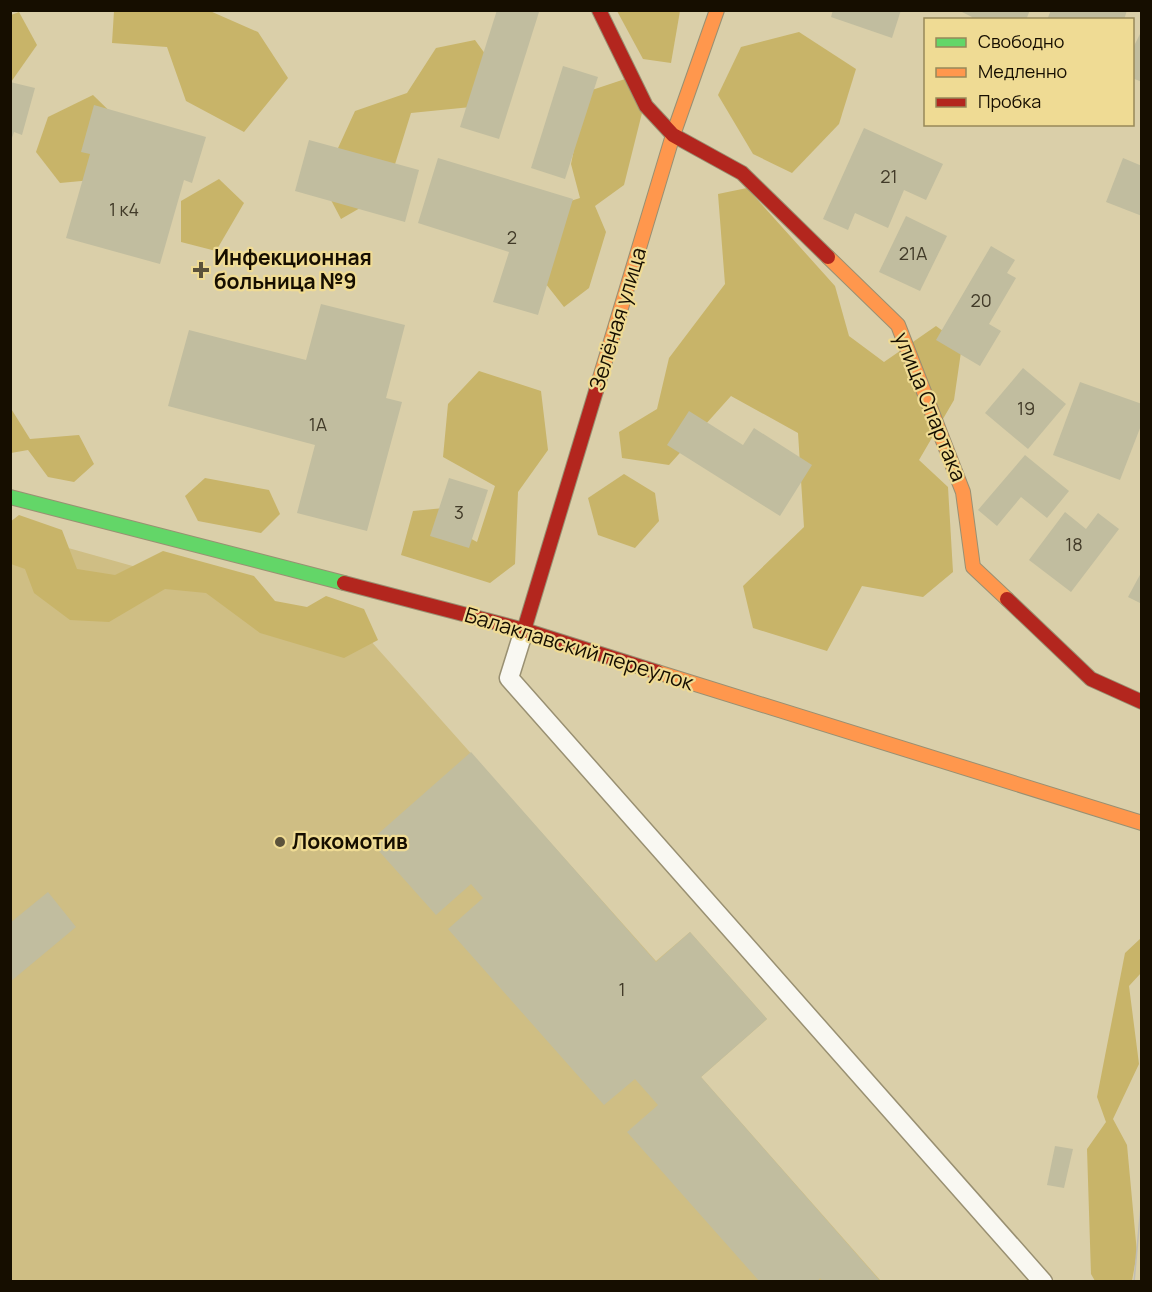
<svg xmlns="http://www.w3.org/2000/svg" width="1152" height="1292" font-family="Manrope,sans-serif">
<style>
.green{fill:#cfbe84}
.forest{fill:#c8b469}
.building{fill:#c1bd9f}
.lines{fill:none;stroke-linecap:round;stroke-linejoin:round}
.lane-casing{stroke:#999072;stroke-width:21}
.fast-casing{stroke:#999072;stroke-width:16}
.slow-casing{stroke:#999072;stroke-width:16}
.jam-casing{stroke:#999072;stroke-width:16}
.lane{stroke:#f9f8f2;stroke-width:18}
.fast{stroke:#63d668;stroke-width:14}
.slow{stroke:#ff974d;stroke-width:14}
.jam{stroke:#b3261e;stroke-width:14}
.tram{stroke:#c0bdb3;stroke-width:1.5}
.poi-dot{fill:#5b523b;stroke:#efdb94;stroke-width:2}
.labels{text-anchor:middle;stroke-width:4.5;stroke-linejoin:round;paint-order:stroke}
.number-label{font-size:18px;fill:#413a28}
.poi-label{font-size:21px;font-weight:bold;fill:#160e00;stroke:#efdb94;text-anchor:start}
.street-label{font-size:21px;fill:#160e00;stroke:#efdb94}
</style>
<rect width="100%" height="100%" fill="#dacfa9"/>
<path class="green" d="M 11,532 L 361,630 L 656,961 L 690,932 L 767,1019 L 701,1077 L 881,1281 L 11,1282 Z"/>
<g class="forest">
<path d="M 114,11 L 210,11 L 258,32 L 288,78 L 244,132 L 186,101 L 167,47 L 112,43 Z"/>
<path d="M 617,11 L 680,11 L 671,63 L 643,59 Z"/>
<path d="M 19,12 L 37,45 L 11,82 L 11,15 Z"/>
<path d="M 799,32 L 856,69 L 839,124 L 792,173 L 753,154 L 718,95 L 741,47 Z"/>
<path d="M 475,40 L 496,69 L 481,106 L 411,113 L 386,193 L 341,219 L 322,183 L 355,111 L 407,93 L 436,48 Z"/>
<path d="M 625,79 L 643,109 L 624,185 L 595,206 L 606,232 L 589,288 L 564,307 L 535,270 L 549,208 L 580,198 L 571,164 L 586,92 Z"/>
<path d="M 93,95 L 129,130 L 124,177 L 60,183 L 36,152 L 48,117 Z"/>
<path d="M 219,179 L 244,203 L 216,251 L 181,242 L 181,201 Z"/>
<path d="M 747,188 L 835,286 L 849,336 L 884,362 L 936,326 L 962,345 L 954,400 L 919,460 L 948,487 L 953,572 L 923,597 L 862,586 L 827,651 L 753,628 L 743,586 L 804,527 L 798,433 L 731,396 L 669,465 L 622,458 L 619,432 L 657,409 L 669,358 L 725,284 L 718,194 Z"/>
<path d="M 479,371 L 541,391 L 548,450 L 518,492 L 515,564 L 490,583 L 401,555 L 413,511 L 444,508 L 457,531 L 477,542 L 495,486 L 443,457 L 448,404 Z"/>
<path d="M 10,407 L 30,439 L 79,435 L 94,464 L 74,482 L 48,477 L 28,450 L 11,453 Z"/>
<path d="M 624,474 L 655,493 L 659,521 L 635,548 L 598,535 L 588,498 Z"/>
<path d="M 205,478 L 269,490 L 280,514 L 261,533 L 198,521 L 185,496 Z"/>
<path d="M 19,515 L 62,530 L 77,569 L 115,575 L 163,551 L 254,576 L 275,601 L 307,607 L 326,596 L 364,609 L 378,640 L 344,658 L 260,633 L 206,593 L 165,589 L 109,622 L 70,620 L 34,593 L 25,569 L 11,564 L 10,522 Z"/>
<path d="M 1141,938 L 1141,973 L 1129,986 L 1139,1064 L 1113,1119 L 1127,1145 L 1137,1253 L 1132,1281 L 1095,1281 L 1091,1274 L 1087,1149 L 1106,1122 L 1097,1097 L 1125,953 Z"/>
</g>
<g class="building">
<path d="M 497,10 L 539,12 L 499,139 L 460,127 Z"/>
<path d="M 833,10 L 901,10 L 892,38 L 831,17 Z"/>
<path d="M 958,10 L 1030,10 L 1026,20 L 971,20 L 972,17 Z"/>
<path d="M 1051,10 L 1127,10 L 1124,20 L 1047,20 Z"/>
<path d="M 1142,30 L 1142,82 L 1132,78 L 1132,50 Z"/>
<path d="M 563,66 L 598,77 L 565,179 L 531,168 Z"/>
<path d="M 10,82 L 35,88 L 22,135 L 14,132 L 11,141 Z"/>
<path d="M 94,105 L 206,137 L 192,183 L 184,180 L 160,264 L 66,238 L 90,154 L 81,152 Z"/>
<path d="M 864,128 L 943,164 L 926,200 L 904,190 L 888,228 L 855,213 L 848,230 L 823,219 Z"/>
<path d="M 309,140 L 419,170 L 405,222 L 295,191 Z"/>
<path d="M 438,158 L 573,199 L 538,315 L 493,302 L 509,252 L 418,223 Z"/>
<path d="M 1123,158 L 1142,166 L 1142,216 L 1106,202 Z"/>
<path d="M 906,216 L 947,236 L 920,291 L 879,272 Z"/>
<path d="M 991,246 L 1015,260 L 1007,273 L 1016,278 L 989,324 L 1001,331 L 980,366 L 936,340 Z"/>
<path d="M 321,304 L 405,325 L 386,398 L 402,402 L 367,531 L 297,513 L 315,445 L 168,406 L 189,330 L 306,360 Z"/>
<path d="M 1023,368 L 1066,404 L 1028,449 L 985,413 Z"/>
<path d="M 1080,382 L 1142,404 L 1142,423 L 1120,480 L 1053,455 Z"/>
<path d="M 689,411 L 743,445 L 754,428 L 812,465 L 780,516 L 667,445 Z"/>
<path d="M 1025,455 L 1069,491 L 1047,518 L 1021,497 L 997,526 L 978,510 Z"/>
<path d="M 449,478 L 488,490 L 469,548 L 430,536 Z"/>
<path d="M 1065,512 L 1086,529 L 1098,513 L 1119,529 L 1071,592 L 1029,560 Z"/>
<path d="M 1142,571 L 1142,604 L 1128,597 Z"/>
<path d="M 471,752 L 656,962 L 690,932 L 767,1019 L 701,1077 L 881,1282 L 823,1282 L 820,1278 L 817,1282 L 760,1282 L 627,1132 L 658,1105 L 635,1079 L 604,1105 L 448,929 L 483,898 L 471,884 L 436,915 L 370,841 Z"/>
<path d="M 48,892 L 76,927 L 10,982 L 10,923 Z"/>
<path d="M 1055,1146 L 1073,1149 L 1064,1188 L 1047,1185 Z"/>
</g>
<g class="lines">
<defs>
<path id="lane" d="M 524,630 L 509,678 L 1043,1282"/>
<path id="fast" d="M 10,497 L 344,583"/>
<g id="slow">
<path d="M 828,257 L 898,325 L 963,492 L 973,567 L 1007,599"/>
<path d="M 596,391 L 673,135 L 717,10"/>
<path d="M 657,672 L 1142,823"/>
</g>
<g id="jam">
<path d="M 599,10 L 646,106 L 673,135 L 742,173 L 828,257"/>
<path d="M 344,583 L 524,630 L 657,672"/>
<path d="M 1007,599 L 1091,679 L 1142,702"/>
<path d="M 524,630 L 596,391"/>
</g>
</defs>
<use href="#lane" class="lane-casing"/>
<use href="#fast" class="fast-casing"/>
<use href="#slow" class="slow-casing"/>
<use href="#jam" class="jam-casing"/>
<use href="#lane" class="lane"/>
<use href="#fast" class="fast"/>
<use href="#slow" class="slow"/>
<use href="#jam" class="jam"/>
<path class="tram" d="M 1134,1282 L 1142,1195"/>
</g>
<g class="poi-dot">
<path d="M198 261h6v6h6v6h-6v6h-6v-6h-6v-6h6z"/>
<circle cx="280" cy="842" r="6"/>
</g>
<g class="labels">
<g class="number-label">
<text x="889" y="183">21</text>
<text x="124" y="216">1 к4</text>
<text x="512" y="244">2</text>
<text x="913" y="260">21А</text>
<text x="981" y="307">20</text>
<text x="1026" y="415">19</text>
<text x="318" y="431">1А</text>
<text x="459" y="519">3</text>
<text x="1074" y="551">18</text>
<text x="622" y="996">1</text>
</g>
<g class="poi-label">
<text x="214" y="265">Инфекционная<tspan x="214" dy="24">больница №9</tspan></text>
<text x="292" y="849">Локомотив</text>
</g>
<g class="street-label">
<text transform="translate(618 319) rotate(-73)" y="7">Зелёная улица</text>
<text transform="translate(930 407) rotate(68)" y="7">улица Спартака</text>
<text transform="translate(579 649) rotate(17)" y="7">Балаклавский переулок</text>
</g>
</g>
<rect width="1152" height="1292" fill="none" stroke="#160e00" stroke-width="24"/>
<rect x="924" y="18" width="210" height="108" fill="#efdb94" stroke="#988959" stroke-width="1.5"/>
<rect x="936" y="38" width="30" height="9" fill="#63d668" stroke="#988959" stroke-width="1.5"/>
<text x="978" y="48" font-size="18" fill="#160e00">Свободно</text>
<rect x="936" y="68" width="30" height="9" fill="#ff974d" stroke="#988959" stroke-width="1.5"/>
<text x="978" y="78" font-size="18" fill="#160e00">Медленно</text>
<rect x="936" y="98" width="30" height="9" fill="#b3261e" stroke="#988959" stroke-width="1.5"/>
<text x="978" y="108" font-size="18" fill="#160e00">Пробка</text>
</svg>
